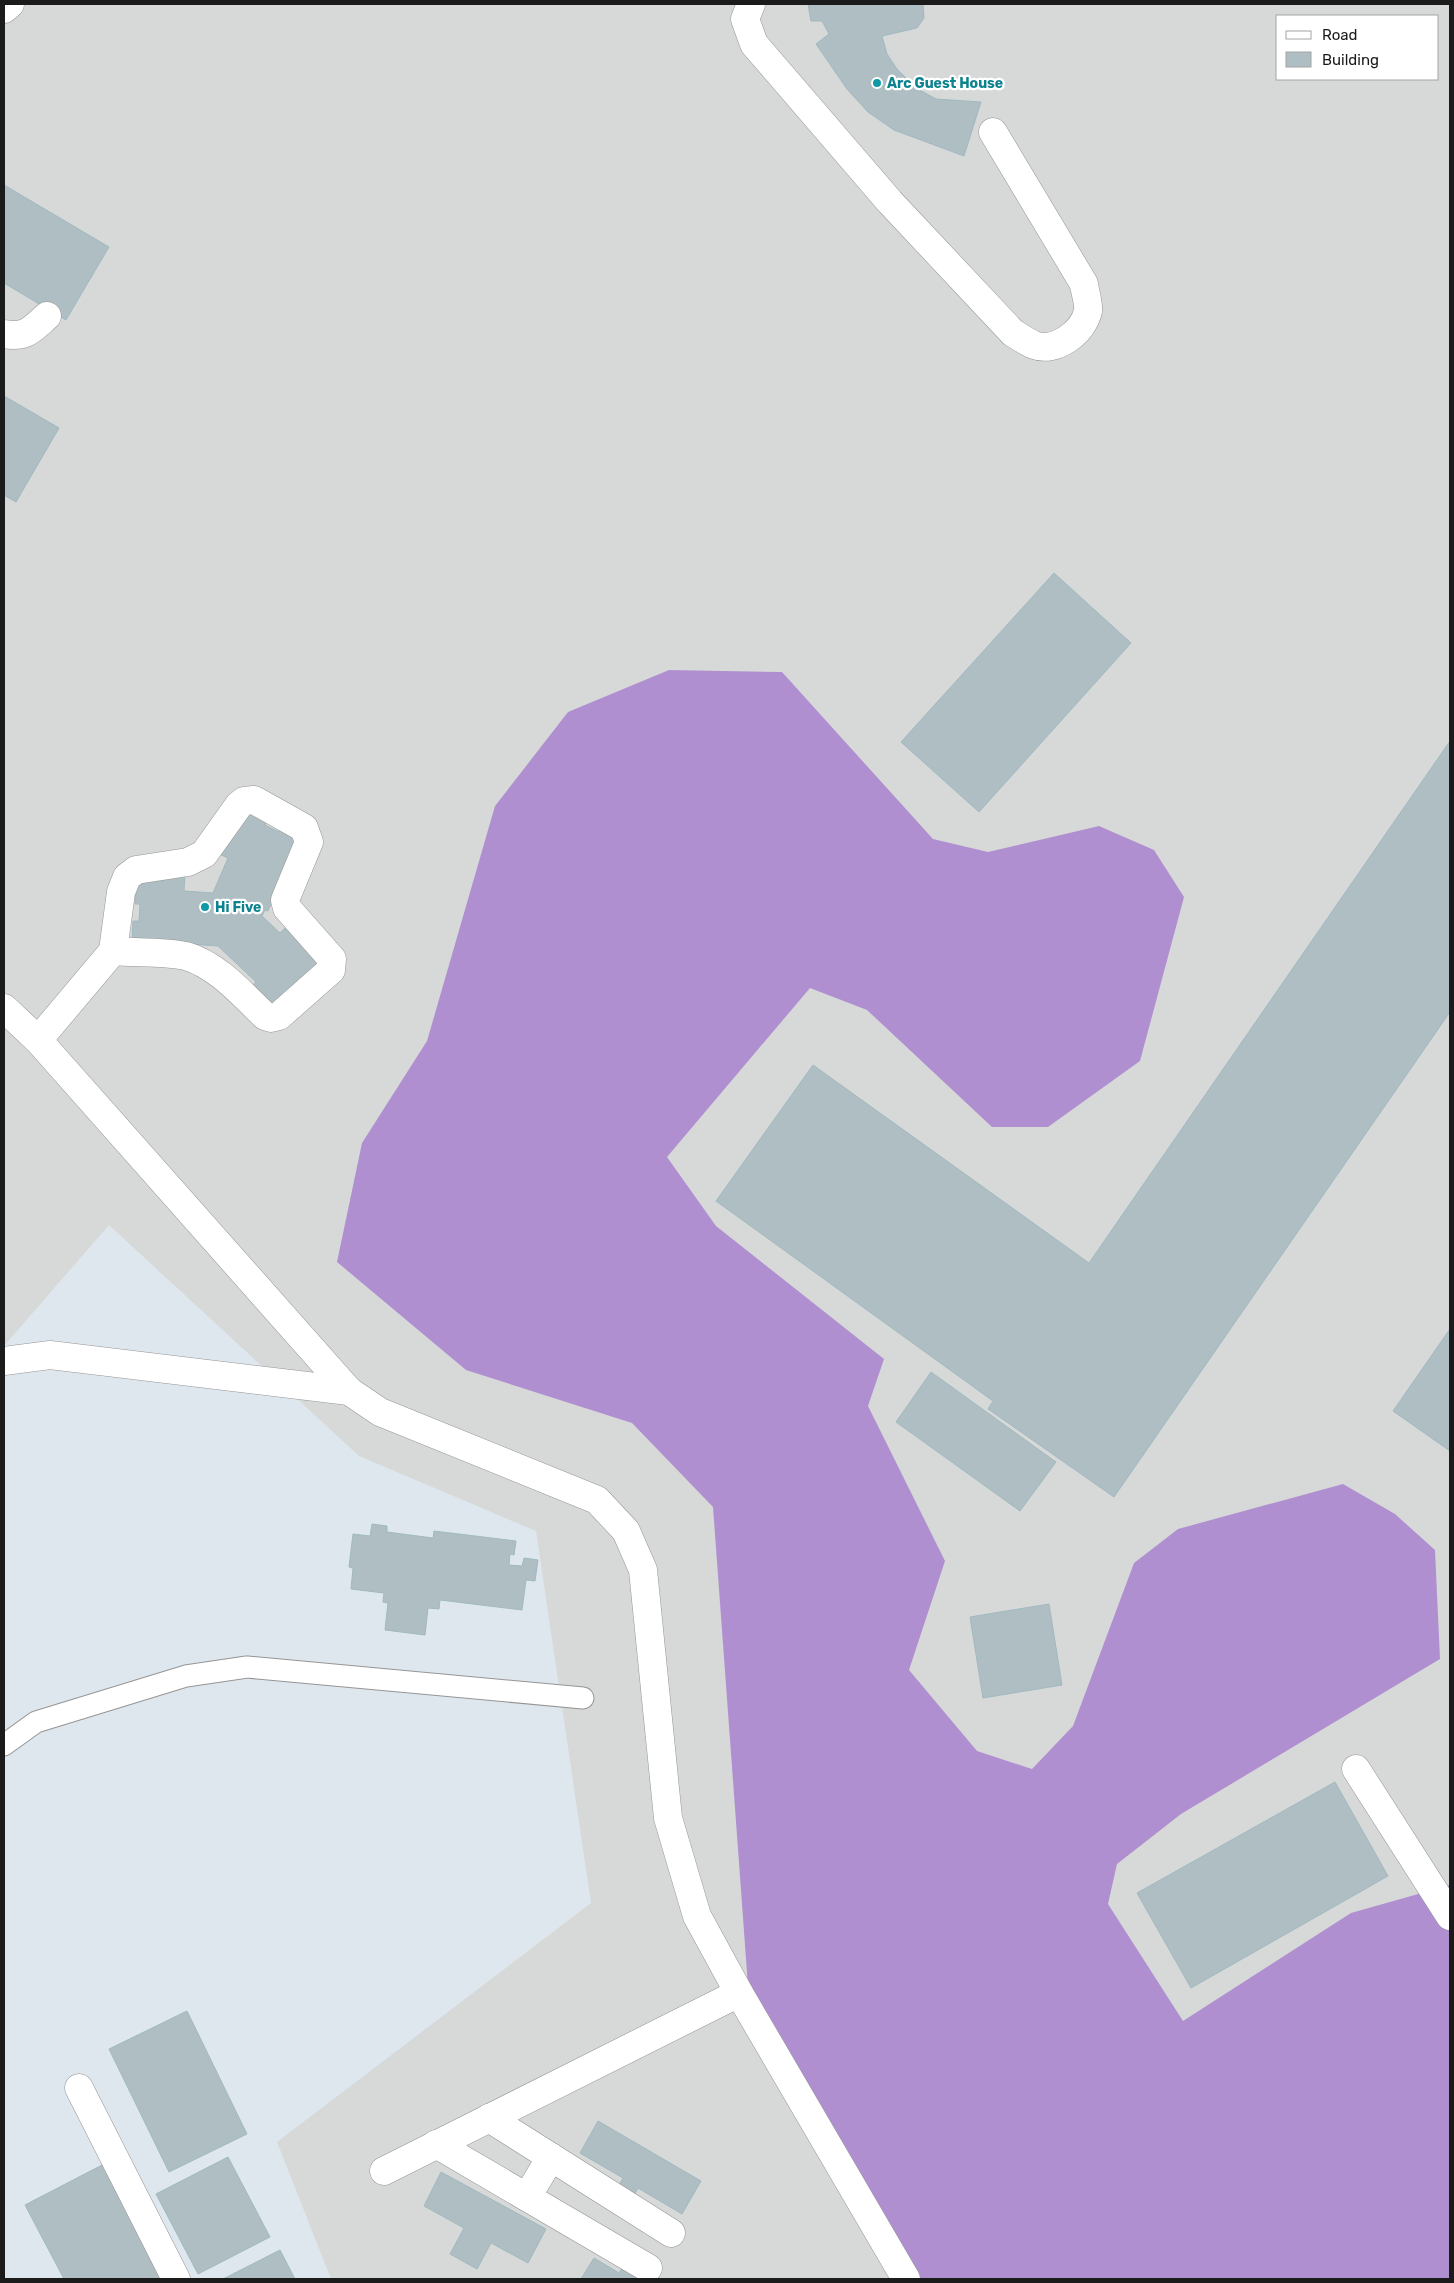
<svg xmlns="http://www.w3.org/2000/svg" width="1454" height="2283" font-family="Rubik,sans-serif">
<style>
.residential{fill:#d7d9d8;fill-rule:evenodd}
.forest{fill:#b08fd1}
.building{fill:#afbec2;stroke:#a0b9c0}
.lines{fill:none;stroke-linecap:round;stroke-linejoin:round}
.service-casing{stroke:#959595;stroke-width:23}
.minor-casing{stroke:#959595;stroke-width:29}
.service{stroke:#fff;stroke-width:21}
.minor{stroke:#fff;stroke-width:28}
.culture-dot{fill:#0f9aa8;stroke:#fff;stroke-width:2}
.labels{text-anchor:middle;stroke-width:4.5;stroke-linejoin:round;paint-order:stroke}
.culture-label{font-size:14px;font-weight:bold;fill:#0d838f;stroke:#fff;text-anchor:start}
</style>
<rect width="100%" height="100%" fill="#dfe7ee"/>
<path class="residential" d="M 4,4 L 1450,4 L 1450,2279 L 331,2279 L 277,2142 L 591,1903 L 536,1531 L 359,1456 L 109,1225 L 4,1346 ZM 1278,16 L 1438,16 L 1438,79 L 1278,79 Z"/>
<path class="forest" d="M 669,670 L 782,672 L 933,839 L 988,852 L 1099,826 L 1154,850 L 1184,897 L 1140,1061 L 1048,1127 L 992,1127 L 867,1010 L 810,988 L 667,1157 L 716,1226 L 884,1359 L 868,1406 L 945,1561 L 909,1670 L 977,1751 L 1032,1769 L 1073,1726 L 1134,1563 L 1178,1529 L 1343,1484 L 1395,1514 L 1435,1550 L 1440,1659 L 1181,1814 L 1117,1864 L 1108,1904 L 1183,2021 L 1351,1913 L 1450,1885 L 1450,2279 L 912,2279 L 748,1986 L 713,1507 L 632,1423 L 466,1370 L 337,1262 L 362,1143 L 427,1041 L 495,806 L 568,712 Z"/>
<g class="building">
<path d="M 808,4 L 923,4 L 924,18 L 917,28 L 882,36 L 887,54 L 897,69 L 916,88 L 936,99 L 981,102 L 964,156 L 894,130 L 868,112 L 847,89 L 816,44 L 829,34 L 822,21 L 811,21 Z"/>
<path d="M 4,185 L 109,247 L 66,320 L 4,283 Z"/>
<path d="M 4,396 L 59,428 L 16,502 L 4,495 Z"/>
<path d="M 1054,573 L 1131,643 L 979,812 L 901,742 Z"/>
<path d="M 1450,741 L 1450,1012 L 1114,1497 L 988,1409 L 993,1401 L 716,1201 L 813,1065 L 1089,1263 Z"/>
<path d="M 244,810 L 267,820 L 265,825 L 279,832 L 281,827 L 300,836 L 268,911 L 265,910 L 262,916 L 280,933 L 291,922 L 306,936 L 299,943 L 321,965 L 305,983 L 300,977 L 287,991 L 290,994 L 276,1009 L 252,986 L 256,982 L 218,946 L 164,942 L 132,943 L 133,921 L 139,921 L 140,904 L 135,904 L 137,879 L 164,881 L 164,871 L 185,873 L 184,891 L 213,893 L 228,858 L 214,852 Z"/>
<path d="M 1450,1329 L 1450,1451 L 1393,1411 Z"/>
<path d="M 931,1372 L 1056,1462 L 1020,1511 L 896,1422 Z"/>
<path d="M 372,1524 L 387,1526 L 387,1532 L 433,1538 L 434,1531 L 516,1541 L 514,1555 L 510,1554 L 509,1565 L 522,1566 L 524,1558 L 538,1560 L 535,1581 L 526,1580 L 522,1610 L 440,1600 L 439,1609 L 428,1608 L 425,1635 L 385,1630 L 388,1603 L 383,1602 L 384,1593 L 351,1589 L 353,1568 L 349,1567 L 353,1534 L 370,1536 Z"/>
<path d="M 1049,1604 L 1062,1685 L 983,1698 L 970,1617 Z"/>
<path d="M 1335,1782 L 1388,1876 L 1191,1988 L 1137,1893 Z"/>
<path d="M 187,2011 L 247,2134 L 169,2172 L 109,2049 Z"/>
<path d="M 598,2121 L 701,2181 L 682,2214 L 638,2188 L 632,2199 L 617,2189 L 623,2178 L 580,2153 Z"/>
<path d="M 228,2157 L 270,2237 L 198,2274 L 156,2194 Z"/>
<path d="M 104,2164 L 165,2279 L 64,2279 L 25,2205 Z"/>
<path d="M 441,2172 L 546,2229 L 528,2263 L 491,2243 L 477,2269 L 450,2254 L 464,2228 L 424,2206 Z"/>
<path d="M 280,2250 L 295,2279 L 223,2279 Z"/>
<path d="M 594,2258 L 619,2273 L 625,2263 L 651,2279 L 581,2279 Z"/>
</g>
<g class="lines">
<defs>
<path id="service" d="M 4,1745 L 36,1722 L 186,1676 L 247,1667 L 583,1698"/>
<g id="minor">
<path d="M 751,4 L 745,19 L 754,44 L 890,202 L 1013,333 C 1020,337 1027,342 1034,345 C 1055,353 1083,333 1088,311 C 1089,304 1085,292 1084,284 L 993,132"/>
<path d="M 4,9 L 10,4"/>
<path d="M 4,334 C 26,338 31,330 47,316"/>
<path d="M 4,1008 L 38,1040 L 349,1391 L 380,1412 L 597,1500 L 626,1531 L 643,1570 L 668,1818 L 697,1916 L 739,1993 L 906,2279"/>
<path d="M 38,1040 L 113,951 L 121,892 L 127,877 L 136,870 L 188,862 L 204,854 L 239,805 L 244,801 L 254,800 L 304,828 L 309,842 L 285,900 L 287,908 L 332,959 L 331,970 L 279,1016 L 271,1018 L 265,1016 C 242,994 217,965 186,956 C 165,951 135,953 113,951"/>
<path d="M 4,1361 L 50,1355 L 349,1391"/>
<path d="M 1356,1769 L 1450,1916"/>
<path d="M 79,2088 L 176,2279"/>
<path d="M 489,2118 L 671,2233"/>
<path d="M 436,2144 L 648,2268"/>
<path d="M 384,2171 L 739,1993"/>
<path d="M 527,2197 L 551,2157"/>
</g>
</defs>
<use href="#service" class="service-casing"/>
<use href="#minor" class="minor-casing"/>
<use href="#service" class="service"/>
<use href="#minor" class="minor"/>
</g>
<g class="culture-dot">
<circle cx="877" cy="83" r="5"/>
<circle cx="205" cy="907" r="5"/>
</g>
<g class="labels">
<g class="culture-label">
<text x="887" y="88">Arc Guest House</text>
<text x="215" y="912">Hi Five</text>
</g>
</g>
<rect width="1454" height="2283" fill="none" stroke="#1b1b1b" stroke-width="10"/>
<rect x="1276" y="15" width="162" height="65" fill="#ffffff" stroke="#a4a4a4"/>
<rect x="1286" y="31" width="25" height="8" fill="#ffffff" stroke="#a4a4a4"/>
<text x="1322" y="40" font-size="15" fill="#1b1b1b">Road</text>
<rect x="1286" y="52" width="25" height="15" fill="#afbec2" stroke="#a4a4a4"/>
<text x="1322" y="65" font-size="15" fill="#1b1b1b">Building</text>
</svg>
